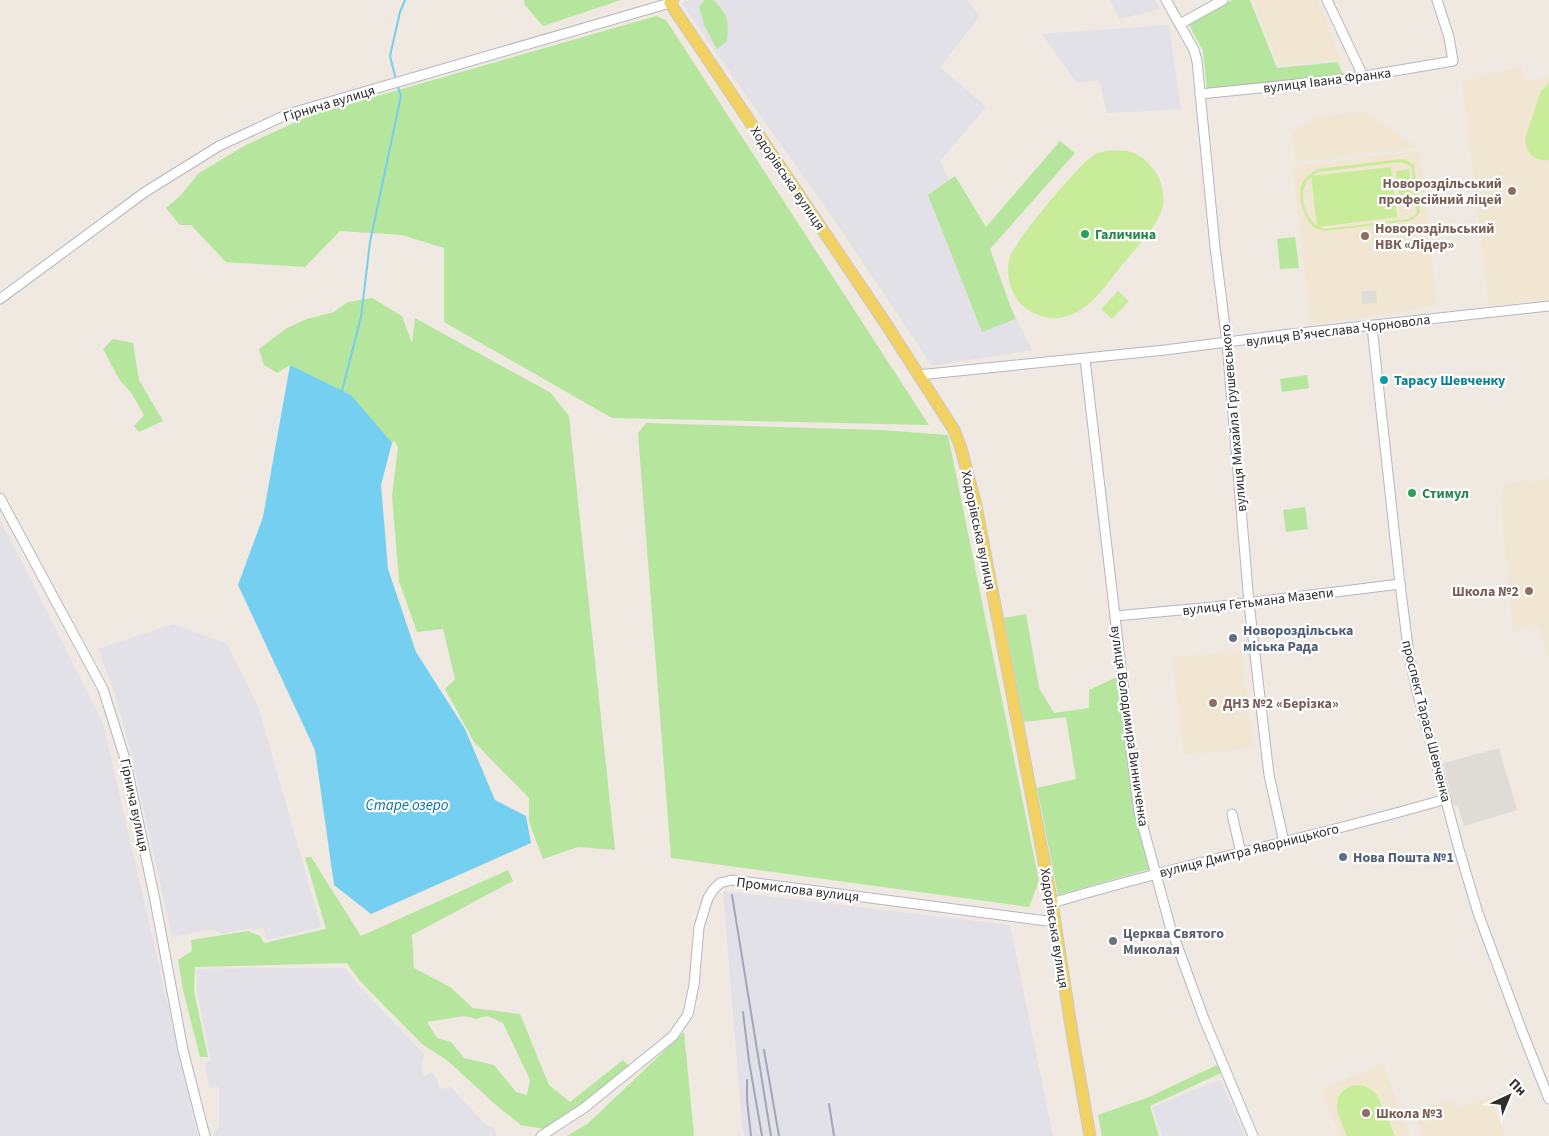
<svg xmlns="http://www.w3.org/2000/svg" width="1549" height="1136" font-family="'Source Sans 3',sans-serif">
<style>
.industrial{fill:#e3e1e8}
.education{fill:#f0e6d1}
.green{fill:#b6e59e;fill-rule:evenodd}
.pitch{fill:#c9ec9a;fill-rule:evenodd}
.plaza{fill:#dfdcd8}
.water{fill:#75cff0}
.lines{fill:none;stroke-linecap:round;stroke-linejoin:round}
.stream{stroke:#75cff0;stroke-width:2}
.minor-casing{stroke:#b4b7c1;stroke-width:11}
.major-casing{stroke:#c9c9c9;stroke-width:13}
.minor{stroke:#fff;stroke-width:9}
.major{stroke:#f2d163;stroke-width:11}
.rail{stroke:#a3a6b8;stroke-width:2}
.education-dot{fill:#8d6e63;stroke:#fff;stroke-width:2}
.leisure-dot{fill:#2e9e5b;stroke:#fff;stroke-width:2}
.culture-dot{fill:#0f9aa8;stroke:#fff;stroke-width:2}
.service-dot{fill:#5c6f8a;stroke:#fff;stroke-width:2}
.worship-dot{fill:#6b7280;stroke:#fff;stroke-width:2}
.labels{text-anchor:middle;stroke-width:4.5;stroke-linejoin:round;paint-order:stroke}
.street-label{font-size:14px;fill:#2e2e2e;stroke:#fff}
.education-label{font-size:14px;font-weight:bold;fill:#785e54;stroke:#fff;text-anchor:start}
.leisure-label{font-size:14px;font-weight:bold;fill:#27864d;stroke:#fff;text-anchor:start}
.culture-label{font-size:14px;font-weight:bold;fill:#0d838f;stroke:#fff;text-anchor:start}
.service-label{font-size:14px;font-weight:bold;fill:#4e5e75;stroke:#fff;text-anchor:start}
.worship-label{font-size:14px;font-weight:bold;fill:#5b616d;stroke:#fff;text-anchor:start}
.water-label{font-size:15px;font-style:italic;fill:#0d6fa3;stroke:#fff}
</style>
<rect width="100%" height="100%" fill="#efe9e1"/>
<g class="industrial">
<path d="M 688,0 L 967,0 L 980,16 L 940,67 L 986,107 L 940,161 L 1032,350 L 932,366 L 837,224 L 682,4 Z"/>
<path d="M 1110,0 L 1155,0 L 1160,9 L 1120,19 Z"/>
<path d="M 1169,25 L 1181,109 L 1107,113 L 1099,80 L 1077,83 L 1042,34 Z"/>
<path d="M 0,521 L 26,570 L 103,723 L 198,1136 L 0,1136 Z"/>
<path d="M 173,624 L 227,644 L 259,709 L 321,927 L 267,940 L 263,927 L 254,930 L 250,928 L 223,934 L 212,929 L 172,937 L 132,757 L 114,691 L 98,649 Z"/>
<path d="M 723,891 L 1010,925 L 1053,1136 L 744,1136 L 742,1124 Z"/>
<path d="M 264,968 L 345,968 L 358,985 L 424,1054 L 421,1067 L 424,1077 L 431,1072 L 437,1079 L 439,1089 L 451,1087 L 485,1124 L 494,1128 L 497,1136 L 213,1136 L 219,1126 L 219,1087 L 209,1088 L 205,1063 L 211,1060 L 197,991 L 197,969 Z"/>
<path d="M 1220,1080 L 1245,1136 L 1162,1136 L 1152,1107 Z"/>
</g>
<g class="education">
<path d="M 1253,0 L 1316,0 L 1322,10 L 1341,59 L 1279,65 Z"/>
<path d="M 1521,66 L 1528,83 L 1549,76 L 1549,299 L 1489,306 L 1462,81 Z"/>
<path d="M 1365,112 L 1417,147 L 1296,162 L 1292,132 L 1318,117 Z"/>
<path d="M 1420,151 L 1437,305 L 1371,316 L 1311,323 L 1293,167 Z"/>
<path d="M 1549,479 L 1549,656 L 1546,655 L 1539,625 L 1513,630 L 1503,530 L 1502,494 L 1504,484 Z"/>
<path d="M 1224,652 L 1225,654 L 1241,652 L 1253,747 L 1184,755 L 1172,658 Z"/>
<path d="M 1383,1064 L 1410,1136 L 1340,1136 L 1321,1089 Z"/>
<path d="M 1490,1097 L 1506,1136 L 1423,1136 L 1414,1112 L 1448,1099 L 1457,1108 Z"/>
</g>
<g class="green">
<path d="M 524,0 L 621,0 L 543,26 L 525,5 Z"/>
<path d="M 705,0 L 713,0 C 728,14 729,21 727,41 L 717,49 L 705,27 L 699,7 Z"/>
<path d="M 1233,0 L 1250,0 L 1277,68 L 1338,62 L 1343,74 L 1207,90 L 1203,51 L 1188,23 Z"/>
<path d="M 656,16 L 666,20 L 929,425 L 612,418 L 444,322 L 444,248 L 402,235 L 340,231 L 305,267 L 226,262 L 191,225 L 180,225 L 166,208 L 180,196 L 199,173 L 246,145 L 311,115 Z"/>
<path d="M 1060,141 L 1075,153 L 990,249 L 1015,319 L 982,332 L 928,195 L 955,176 L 986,227 Z"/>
<path d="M 1295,237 L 1299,268 L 1280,269 L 1277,239 Z"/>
<path d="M 372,298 L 402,316 L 412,343 L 415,318 L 551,393 L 569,416 L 615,850 L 578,847 L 543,859 L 529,822 L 529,798 L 474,742 L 445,689 L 455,679 L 443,629 L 417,632 L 399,581 L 392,496 L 398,447 L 394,441 L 392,443 L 290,365 L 277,373 L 264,365 L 259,349 L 287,328 L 307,319 L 334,312 L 348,302 Z"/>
<path d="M 113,339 L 133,343 L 139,380 L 163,421 L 139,432 L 134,426 L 144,415 L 132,394 L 119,379 L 103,349 Z"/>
<path d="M 1307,375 L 1309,388 L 1282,392 L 1280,379 Z"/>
<path d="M 646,423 L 880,430 L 948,435 L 1039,881 L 1029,907 L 671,858 L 638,433 Z"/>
<path d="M 1305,507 L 1308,529 L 1286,532 L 1283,510 Z"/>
<path d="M 1026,614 L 1039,688 L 1054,713 L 1089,708 L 1089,690 L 1117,677 L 1134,812 L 1150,869 L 1058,895 L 1037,788 L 1076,779 L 1066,717 L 1024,722 L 1004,618 Z"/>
<path d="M 305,857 L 311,857 L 361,936 L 508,870 L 513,881 L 412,935 L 414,968 L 450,987 L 473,1008 L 520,1014 L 549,1085 L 570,1102 L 623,1060 L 630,1067 L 578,1108 L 544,1129 L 521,1125 L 496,1105 L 448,1061 L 422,1044 L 360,981 L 347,963 L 195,967 L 194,991 L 208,1057 L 200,1057 L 183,990 L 178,960 L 192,951 L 191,940 L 248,931 L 260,936 L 264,943 L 326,929 ZM 464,1016 L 476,1019 L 487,1016 L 503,1023 L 530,1080 L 527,1095 L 516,1092 L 494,1065 L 464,1058 L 451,1042 L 437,1038 L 427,1022 Z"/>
<path d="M 684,1032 L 694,1136 L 567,1136 L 587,1124 L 598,1114 Z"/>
<path d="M 1217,1065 L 1221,1073 L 1150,1106 L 1159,1136 L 1102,1136 L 1098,1115 L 1149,1097 Z"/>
</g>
<g class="pitch">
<path d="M 1549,83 L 1549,160 C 1535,162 1526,153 1525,139 L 1541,91 Z"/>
<path d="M 1112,150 C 1118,151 1125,150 1131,152 C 1154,160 1171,190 1160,214 C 1152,233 1135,249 1122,265 C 1105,286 1091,310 1064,317 C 1052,321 1039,316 1028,310 C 1012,300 1004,275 1010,257 C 1015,241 1080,163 1094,155 C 1099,152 1106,151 1112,150 Z"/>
<path d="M 1402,159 L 1408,161 L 1414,165 L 1420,212 L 1416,217 L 1409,221 L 1325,231 C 1324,230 1318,229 1317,229 C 1305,223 1298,198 1301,186 C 1304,178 1311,173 1318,169 ZM 1401,162 L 1411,166 L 1417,212 L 1414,216 L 1408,219 L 1325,229 L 1318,227 L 1397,217 L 1391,167 L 1311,176 L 1317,226 C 1300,211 1296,183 1318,172 Z"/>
<path d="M 1409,169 L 1412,194 L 1399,196 L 1396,171 Z"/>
<path d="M 1118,291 L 1129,301 L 1112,319 L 1101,309 Z"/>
<path d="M 1355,1085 C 1364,1085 1371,1088 1377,1095 L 1395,1136 L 1347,1136 C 1339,1117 1326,1094 1355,1085 Z"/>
</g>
<g class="plaza">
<path d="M 1376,290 L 1377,303 L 1362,304 L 1361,292 Z"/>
<path d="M 1499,748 L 1517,810 L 1464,826 L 1458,806 L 1453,804 L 1444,763 Z"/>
</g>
<path class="water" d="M 290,365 L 351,395 L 392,443 L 381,485 L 388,569 L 416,652 L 465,729 L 495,800 L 526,816 L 531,843 L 371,914 L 334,885 L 315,750 L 238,585 L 263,517 Z"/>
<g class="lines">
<g class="stream">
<path d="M 396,80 L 390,56 L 400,12 L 405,0"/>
<path d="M 342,391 L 361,317 L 370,242 L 401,96 L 397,84"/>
</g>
<defs>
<g id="minor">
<path d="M 1166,0 L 1194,50 L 1197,61 L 1215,247 L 1227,343 L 1249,603 L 1269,775 L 1284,842"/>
<path d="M 1327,0 L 1363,76"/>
<path d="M 1180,24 L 1223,0"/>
<path d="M 1200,94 L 1347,79 L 1453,61 L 1449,37 L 1437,0"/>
<path d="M 0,299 L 145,192 L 219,146 L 288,114 L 670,3 L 669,0"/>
<path d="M 1372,327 L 1400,584 L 1409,655 L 1416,687 L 1458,846 L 1478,913 L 1522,1031 L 1549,1099"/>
<path d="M 1085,359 L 1127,719 L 1139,812 L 1170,926 L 1204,1019 L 1253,1136"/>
<path d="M 918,375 L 1165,350 L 1282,335 L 1549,306"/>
<path d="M 0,498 L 103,689 L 125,759 L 154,895 L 183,1050 L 205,1136"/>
<path d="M 1115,616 L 1213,607 L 1400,584"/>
<path d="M 1232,814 L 1241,853"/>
<path d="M 1052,903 C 1182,864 1316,837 1446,799"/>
<path d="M 541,1136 L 584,1108 L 673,1036 L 688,1014 L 694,985 L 699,927 L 708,898 L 713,890 L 720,883 L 732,880 L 1055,922"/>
</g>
<path id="major" d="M 673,0 L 670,3 L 886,324 L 954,430 L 961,448 L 976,506 L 1052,903 L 1073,1039 L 1090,1136"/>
</defs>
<use href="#minor" class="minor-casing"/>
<use href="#major" class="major-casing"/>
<use href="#minor" class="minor"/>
<use href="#major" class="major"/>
<g class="rail">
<path d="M 732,895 L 771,1136"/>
<path d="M 743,1012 L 749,1061 L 762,1136"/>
<path d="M 764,1050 L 779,1136"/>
<path d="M 747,1080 L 747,1100 L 751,1136"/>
<path d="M 829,1104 L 834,1136"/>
</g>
</g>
<g class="education-dot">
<circle cx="1512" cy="191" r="5"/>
<circle cx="1365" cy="236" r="5"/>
<circle cx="1529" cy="591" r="5"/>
<circle cx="1213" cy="703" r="5"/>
<circle cx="1366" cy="1113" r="5"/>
</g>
<g class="leisure-dot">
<circle cx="1085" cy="234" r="5"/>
<circle cx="1412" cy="493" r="5"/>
</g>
<circle class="culture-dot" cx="1384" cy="380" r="5"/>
<g class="service-dot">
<circle cx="1233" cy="638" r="5"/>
<circle cx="1343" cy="857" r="5"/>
</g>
<circle class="worship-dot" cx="1113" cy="941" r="5"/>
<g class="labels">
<g class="street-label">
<text transform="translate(1327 80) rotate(-7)" y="5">вулиця Івана Франка</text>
<text transform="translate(329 103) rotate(-17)" y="5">Гірнича вулиця</text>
<text transform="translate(788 178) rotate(56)" y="5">Ходорівська вулиця</text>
<text transform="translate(1338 330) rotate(-7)" y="5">вулиця Вʼячеслава Чорновола</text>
<text transform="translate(1233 418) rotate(-95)" y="5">вулиця Михайла Грушевського</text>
<text transform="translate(979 530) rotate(78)" y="5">Ходорівська вулиця</text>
<text transform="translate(1258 601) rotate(-7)" y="5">вулиця Гетьмана Мазепи</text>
<text transform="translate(1427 721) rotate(76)" y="5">проспект Тараса Шевченка</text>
<text transform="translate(1130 726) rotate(82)" y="5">вулиця Володимира Винниченка</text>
<text transform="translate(135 805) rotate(78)" y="5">Гірнича вулиця</text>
<text transform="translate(1249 850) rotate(-14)" y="5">вулиця Дмитра Яворницького</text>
<text transform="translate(798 889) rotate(7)" y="5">Промислова вулиця</text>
<text transform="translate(1055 928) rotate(81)" y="5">Ходорівська вулиця</text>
</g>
<g class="education-label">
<text x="1502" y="188" text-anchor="end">Новороздільський<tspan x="1502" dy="16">професійний ліцей</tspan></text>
<text x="1375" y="233">Новороздільський<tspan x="1375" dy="16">НВК «Лідер»</tspan></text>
<text x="1519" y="596" text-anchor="end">Школа №2</text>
<text x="1223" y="708">ДНЗ №2 «Берізка»</text>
<text x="1376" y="1118">Школа №3</text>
</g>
<g class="leisure-label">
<text x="1095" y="239">Галичина</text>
<text x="1422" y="498">Стимул</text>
</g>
<g class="culture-label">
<text x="1394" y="385">Тарасу Шевченку</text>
</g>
<g class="service-label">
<text x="1243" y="635">Новороздільська<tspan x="1243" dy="16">міська Рада</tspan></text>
<text x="1353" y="862">Нова Пошта №1</text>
</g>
<g class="worship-label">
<text x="1123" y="938">Церква Святого<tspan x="1123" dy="16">Миколая</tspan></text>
</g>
<g class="water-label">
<text x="407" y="810">Старе озеро</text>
</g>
</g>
<g transform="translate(1509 1096) rotate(44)" stroke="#ffffff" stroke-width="4" paint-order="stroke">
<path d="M0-4L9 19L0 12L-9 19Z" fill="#2e2e2e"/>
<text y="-8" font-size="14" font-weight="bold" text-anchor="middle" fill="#2e2e2e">Пн</text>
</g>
</svg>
